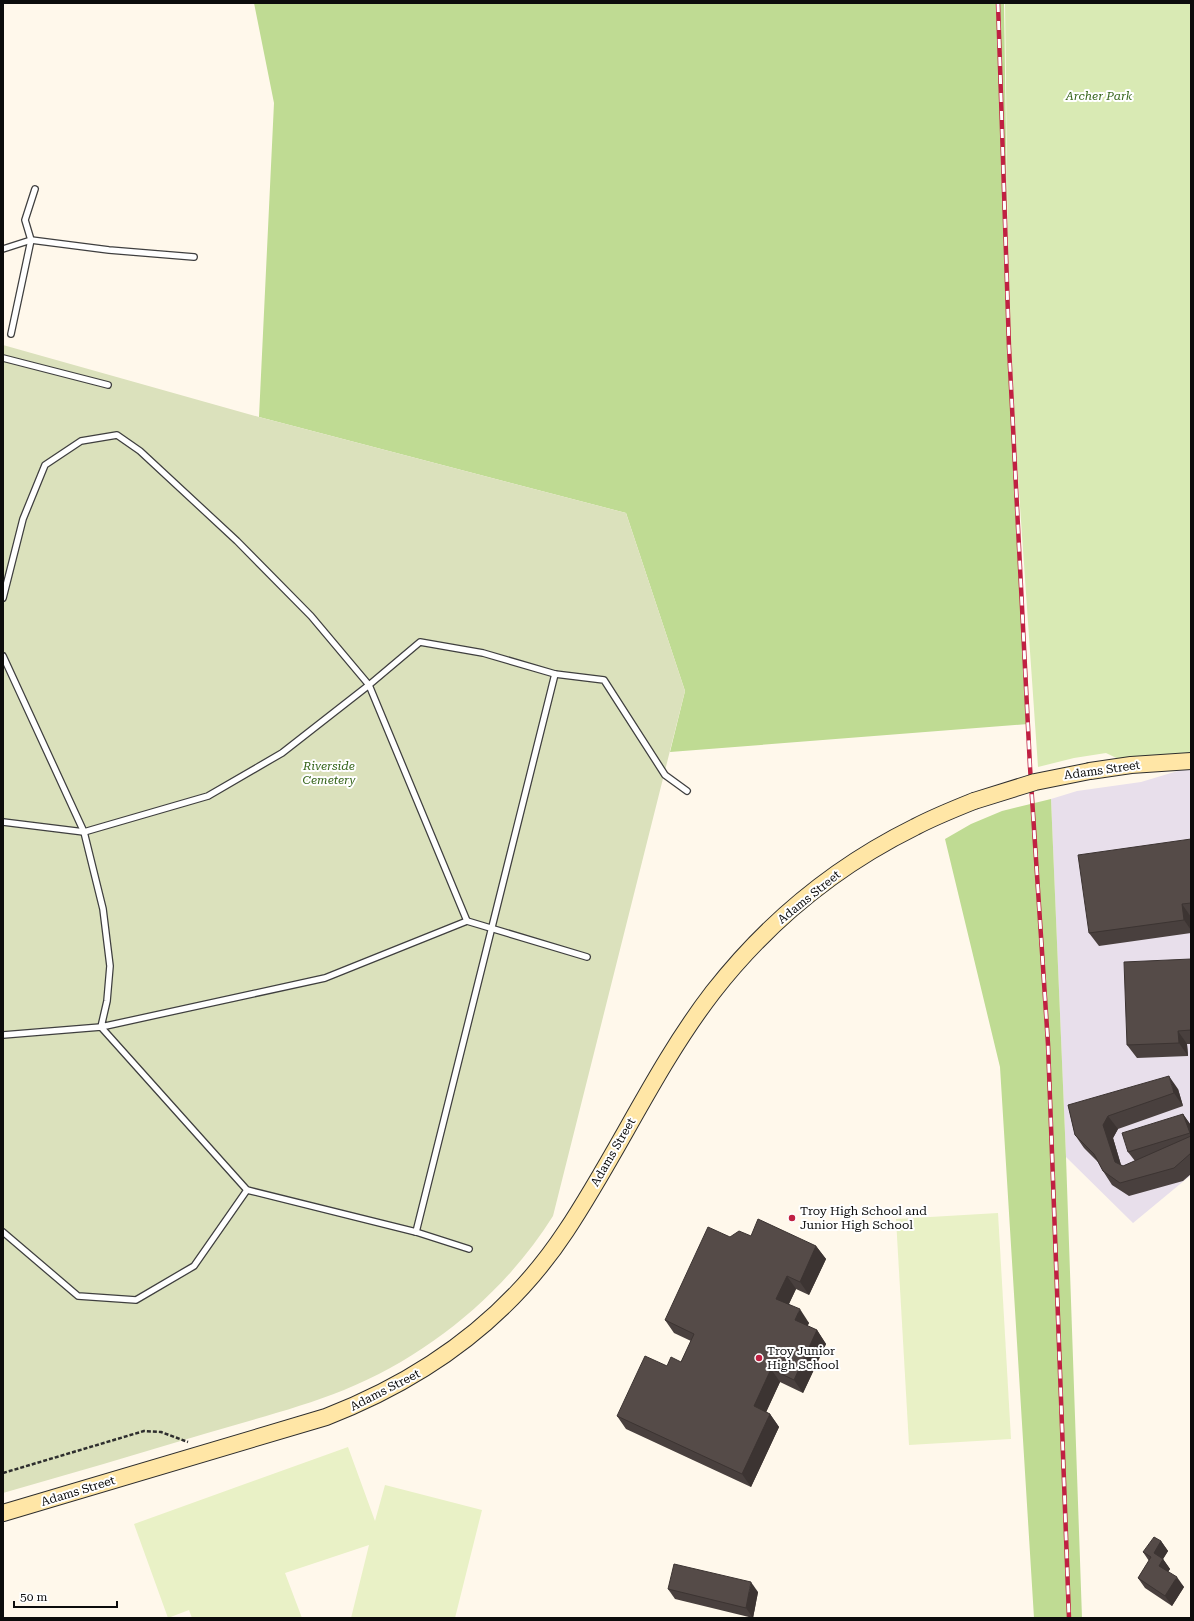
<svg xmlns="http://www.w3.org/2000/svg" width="1194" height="1621" font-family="'Roboto Serif',serif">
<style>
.industrial{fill:#e8dfeb}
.green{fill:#d9eab4}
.forest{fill:#bfdb93}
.cemetery{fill:#dbe1bc}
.pitch{fill:#e9f1c6}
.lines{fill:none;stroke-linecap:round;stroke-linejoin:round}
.lane-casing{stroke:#3f3f3f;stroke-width:8}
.secondary-casing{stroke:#2e2e2e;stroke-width:18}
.path{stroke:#2e2e2e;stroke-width:2.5;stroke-dasharray:4 2;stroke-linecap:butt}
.lane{stroke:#fff;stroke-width:5.5}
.secondary{stroke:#ffe6a6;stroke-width:16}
.rail-casing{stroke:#c02042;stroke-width:4.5}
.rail{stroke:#fff;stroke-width:3;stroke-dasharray:9;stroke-linecap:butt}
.secondary-bridge-casing{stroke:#2e2e2e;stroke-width:18;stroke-linecap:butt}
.secondary-bridge{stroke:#ffe6a6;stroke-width:16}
.wall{fill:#49403e}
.shaded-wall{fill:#3c3432}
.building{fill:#554b48;stroke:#3c3432}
.poi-dot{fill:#c02042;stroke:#fff;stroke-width:1.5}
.labels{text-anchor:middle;stroke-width:4;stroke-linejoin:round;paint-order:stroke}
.park-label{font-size:12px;font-style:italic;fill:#36651b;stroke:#fff}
.street-label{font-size:12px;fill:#0c0c0c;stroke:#fff}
.poi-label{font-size:12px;fill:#0c0c0c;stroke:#fff;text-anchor:start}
</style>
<rect width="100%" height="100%" fill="#fff8eb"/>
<path class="industrial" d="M 1191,767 L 1191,1175 L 1133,1223 L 1066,1157 L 1051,799 L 1077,791 L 1141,782 Z"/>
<path class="green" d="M 1005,3 L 1191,3 L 1191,761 L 1131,765 L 1106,753 L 1074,758 L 1038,767 L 1009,347 Z"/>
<g class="forest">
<path d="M 254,3 L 1004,3 L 1009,347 L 1028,724 L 670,752 L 685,691 L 626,513 L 259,417 L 274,103 Z"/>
<path d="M 1051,799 L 1066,1157 L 1082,1618 L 1034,1618 L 1000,1067 L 945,839 L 971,824 L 1002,811 Z"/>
</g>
<path class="cemetery" d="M 3,345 L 259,417 L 626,513 L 685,691 L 553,1216 C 505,1293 428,1356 344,1390 C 299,1408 251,1420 204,1434 C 137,1454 70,1474 3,1493 Z"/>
<g class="pitch">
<path d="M 998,1213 L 1011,1439 L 909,1445 L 896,1219 Z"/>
<path d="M 348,1447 L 375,1521 L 385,1485 L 482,1510 L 455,1618 L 351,1618 L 369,1545 L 285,1573 L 302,1618 L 192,1618 L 189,1610 L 168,1618 L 134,1524 Z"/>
</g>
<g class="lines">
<defs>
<g id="lane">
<path d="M 3,249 L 31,240 L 109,250 L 194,257"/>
<path d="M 11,334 L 31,240 L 25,220 L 35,189"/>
<path d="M 3,358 L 108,385"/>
<path d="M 3,598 L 23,519 L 45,465 L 81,441 L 117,435 L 140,451 L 237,541 L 311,616 L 369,685 L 467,921"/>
<path d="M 3,656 L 84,832 L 103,909 L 110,966 L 107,1001 L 101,1027 L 325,978 L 467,921 L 587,957"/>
<path d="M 3,822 L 84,832 L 208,796 L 282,753 L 369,685 L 420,642 L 483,653 L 555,674 L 604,680 L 665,775 L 687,791"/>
<path d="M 3,1035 L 101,1027 L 247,1190 L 416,1232 L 469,1249"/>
<path d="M 3,1232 L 78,1296 L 136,1300 L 194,1266 L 247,1190"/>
<path d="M 416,1232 L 555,674"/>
</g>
<g id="secondary">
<path d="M 1090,771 L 1131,765 L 1191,761"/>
<path d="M 3,1513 L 326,1417 C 424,1379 508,1319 566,1231 C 618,1153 656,1066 713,992 C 767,923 836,866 915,827 C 934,817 954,809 974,801"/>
</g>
</defs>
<use href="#lane" class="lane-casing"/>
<use href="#secondary" class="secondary-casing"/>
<path class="path" d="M 3,1473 L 144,1431 L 161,1432 L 188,1442"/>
<use href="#lane" class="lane"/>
<use href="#secondary" class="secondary"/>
<defs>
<path id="rail" d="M 998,3 L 1009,347 L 1030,767 L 1048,1044 L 1069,1618"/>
</defs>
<use href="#rail" class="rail-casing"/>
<use href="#rail" class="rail"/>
<defs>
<path id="secondary-bridge" d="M 974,801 L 1035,782 L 1090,771"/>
</defs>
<use href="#secondary-bridge" class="secondary-bridge-casing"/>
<use href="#secondary-bridge" class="secondary-bridge"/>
</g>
<g class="wall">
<path d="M 1191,839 L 1191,933 L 1099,946 L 1089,933 Z"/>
<path d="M 1191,959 L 1191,1044 L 1187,1044 L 1188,1056 L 1137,1058 L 1127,1045 Z"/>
<path d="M 1178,1089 L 1183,1106 L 1118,1129 L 1113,1138 L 1121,1165 L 1123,1166 L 1135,1161 L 1128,1152 L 1183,1114 L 1190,1124 L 1191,1126 L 1191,1174 L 1183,1181 L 1129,1196 L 1112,1185 L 1103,1171 L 1098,1162 L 1084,1148 L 1075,1135 L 1068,1105 Z"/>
<path d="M 751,1236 L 816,1246 L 826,1259 L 809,1295 L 796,1289 L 789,1304 L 809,1323 L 807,1326 L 817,1330 L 826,1344 L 803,1393 L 780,1382 L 766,1412 L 770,1414 L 779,1427 L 751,1487 L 626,1429 L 617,1416 L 667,1366 L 681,1362 L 691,1341 L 674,1333 L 665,1320 L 730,1237 Z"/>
<path d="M 1161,1541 L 1168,1551 L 1163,1559 L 1170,1569 L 1168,1572 L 1184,1587 L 1172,1606 L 1145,1588 L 1138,1578 L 1149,1561 L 1143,1552 Z"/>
<path d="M 668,1589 L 758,1592 L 753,1618 L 675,1599 Z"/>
</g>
<g class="shaded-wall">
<path d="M 1182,904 L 1191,917 L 1191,930 L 1184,920 Z"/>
<path d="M 1178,1031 L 1187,1044 L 1188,1056 L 1179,1043 Z"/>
<path d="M 1169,1076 L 1178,1089 L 1183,1106 L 1174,1093 Z"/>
<path d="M 1183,1114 L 1190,1124 L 1191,1126 L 1191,1135 L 1190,1133 Z"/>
<path d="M 1108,1116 L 1118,1129 L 1113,1138 L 1124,1175 L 1115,1162 L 1103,1125 Z"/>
<path d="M 816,1246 L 826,1259 L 809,1295 L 800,1282 Z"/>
<path d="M 787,1276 L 796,1289 L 785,1312 L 776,1299 Z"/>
<path d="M 800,1309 L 809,1323 L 804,1334 L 795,1320 Z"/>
<path d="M 817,1330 L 826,1344 L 803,1393 L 794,1380 Z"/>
<path d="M 771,1369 L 780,1382 L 763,1419 L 754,1406 Z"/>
<path d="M 770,1414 L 779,1427 L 751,1487 L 742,1474 Z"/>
<path d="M 1161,1541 L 1168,1551 L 1163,1559 L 1170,1569 L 1166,1575 L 1159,1566 L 1154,1553 Z"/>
<path d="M 1177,1577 L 1184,1587 L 1172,1606 L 1165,1596 Z"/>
<path d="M 751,1582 L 758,1592 L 753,1618 L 746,1608 Z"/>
</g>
<g class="building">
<path d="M 1191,839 L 1191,903 L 1182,904 L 1184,920 L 1089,933 L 1078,855 Z"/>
<path d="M 1191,959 L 1191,1030 L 1178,1031 L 1179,1043 L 1127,1045 L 1124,962 Z"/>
<path d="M 1169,1076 L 1174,1093 L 1108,1116 L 1103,1125 L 1115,1162 L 1123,1166 L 1191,1136 L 1191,1153 L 1174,1168 L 1120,1183 L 1103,1171 L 1094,1154 L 1075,1135 L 1068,1105 Z"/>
<path d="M 1183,1114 L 1190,1133 L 1128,1152 L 1122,1133 Z"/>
<path d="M 758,1219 L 816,1246 L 800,1282 L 787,1276 L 776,1299 L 800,1309 L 795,1320 L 817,1330 L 794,1380 L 771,1369 L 754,1406 L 770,1414 L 742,1474 L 617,1416 L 645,1356 L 667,1366 L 671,1357 L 681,1362 L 694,1334 L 665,1320 L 708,1227 L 730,1237 L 739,1231 L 751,1236 Z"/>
<path d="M 1154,1537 L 1161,1541 L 1154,1553 L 1163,1559 L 1159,1566 L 1177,1577 L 1165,1596 L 1138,1578 L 1151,1557 L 1143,1552 Z"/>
<path d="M 674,1564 L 751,1582 L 746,1608 L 668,1589 Z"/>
</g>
<g class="poi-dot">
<circle cx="792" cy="1218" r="4"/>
<circle cx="759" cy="1358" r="4"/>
</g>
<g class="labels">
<g class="park-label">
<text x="1099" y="100">Archer Park</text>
<text x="329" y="770">Riverside<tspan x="329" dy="14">Cemetery</tspan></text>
</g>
<g class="street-label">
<text transform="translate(1102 770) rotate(-8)" y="4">Adams Street</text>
<text transform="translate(809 897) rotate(-39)" y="4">Adams Street</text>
<text transform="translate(613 1152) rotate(-60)" y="4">Adams Street</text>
<text transform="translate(385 1390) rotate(-27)" y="4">Adams Street</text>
<text transform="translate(78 1491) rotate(-17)" y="4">Adams Street</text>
</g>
<g class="poi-label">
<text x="800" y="1215">Troy High School and<tspan x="800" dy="14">Junior High School</tspan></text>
<text x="767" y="1355">Troy Junior<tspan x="767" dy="14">High School</tspan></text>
</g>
</g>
<rect width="1194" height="1621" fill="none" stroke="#0c0c0c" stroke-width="8"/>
<path d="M14 1601v6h103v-6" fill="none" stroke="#0c0c0c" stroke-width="2"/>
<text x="20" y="1601" font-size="12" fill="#0c0c0c" stroke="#ffffff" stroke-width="3" paint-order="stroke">50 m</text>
</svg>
